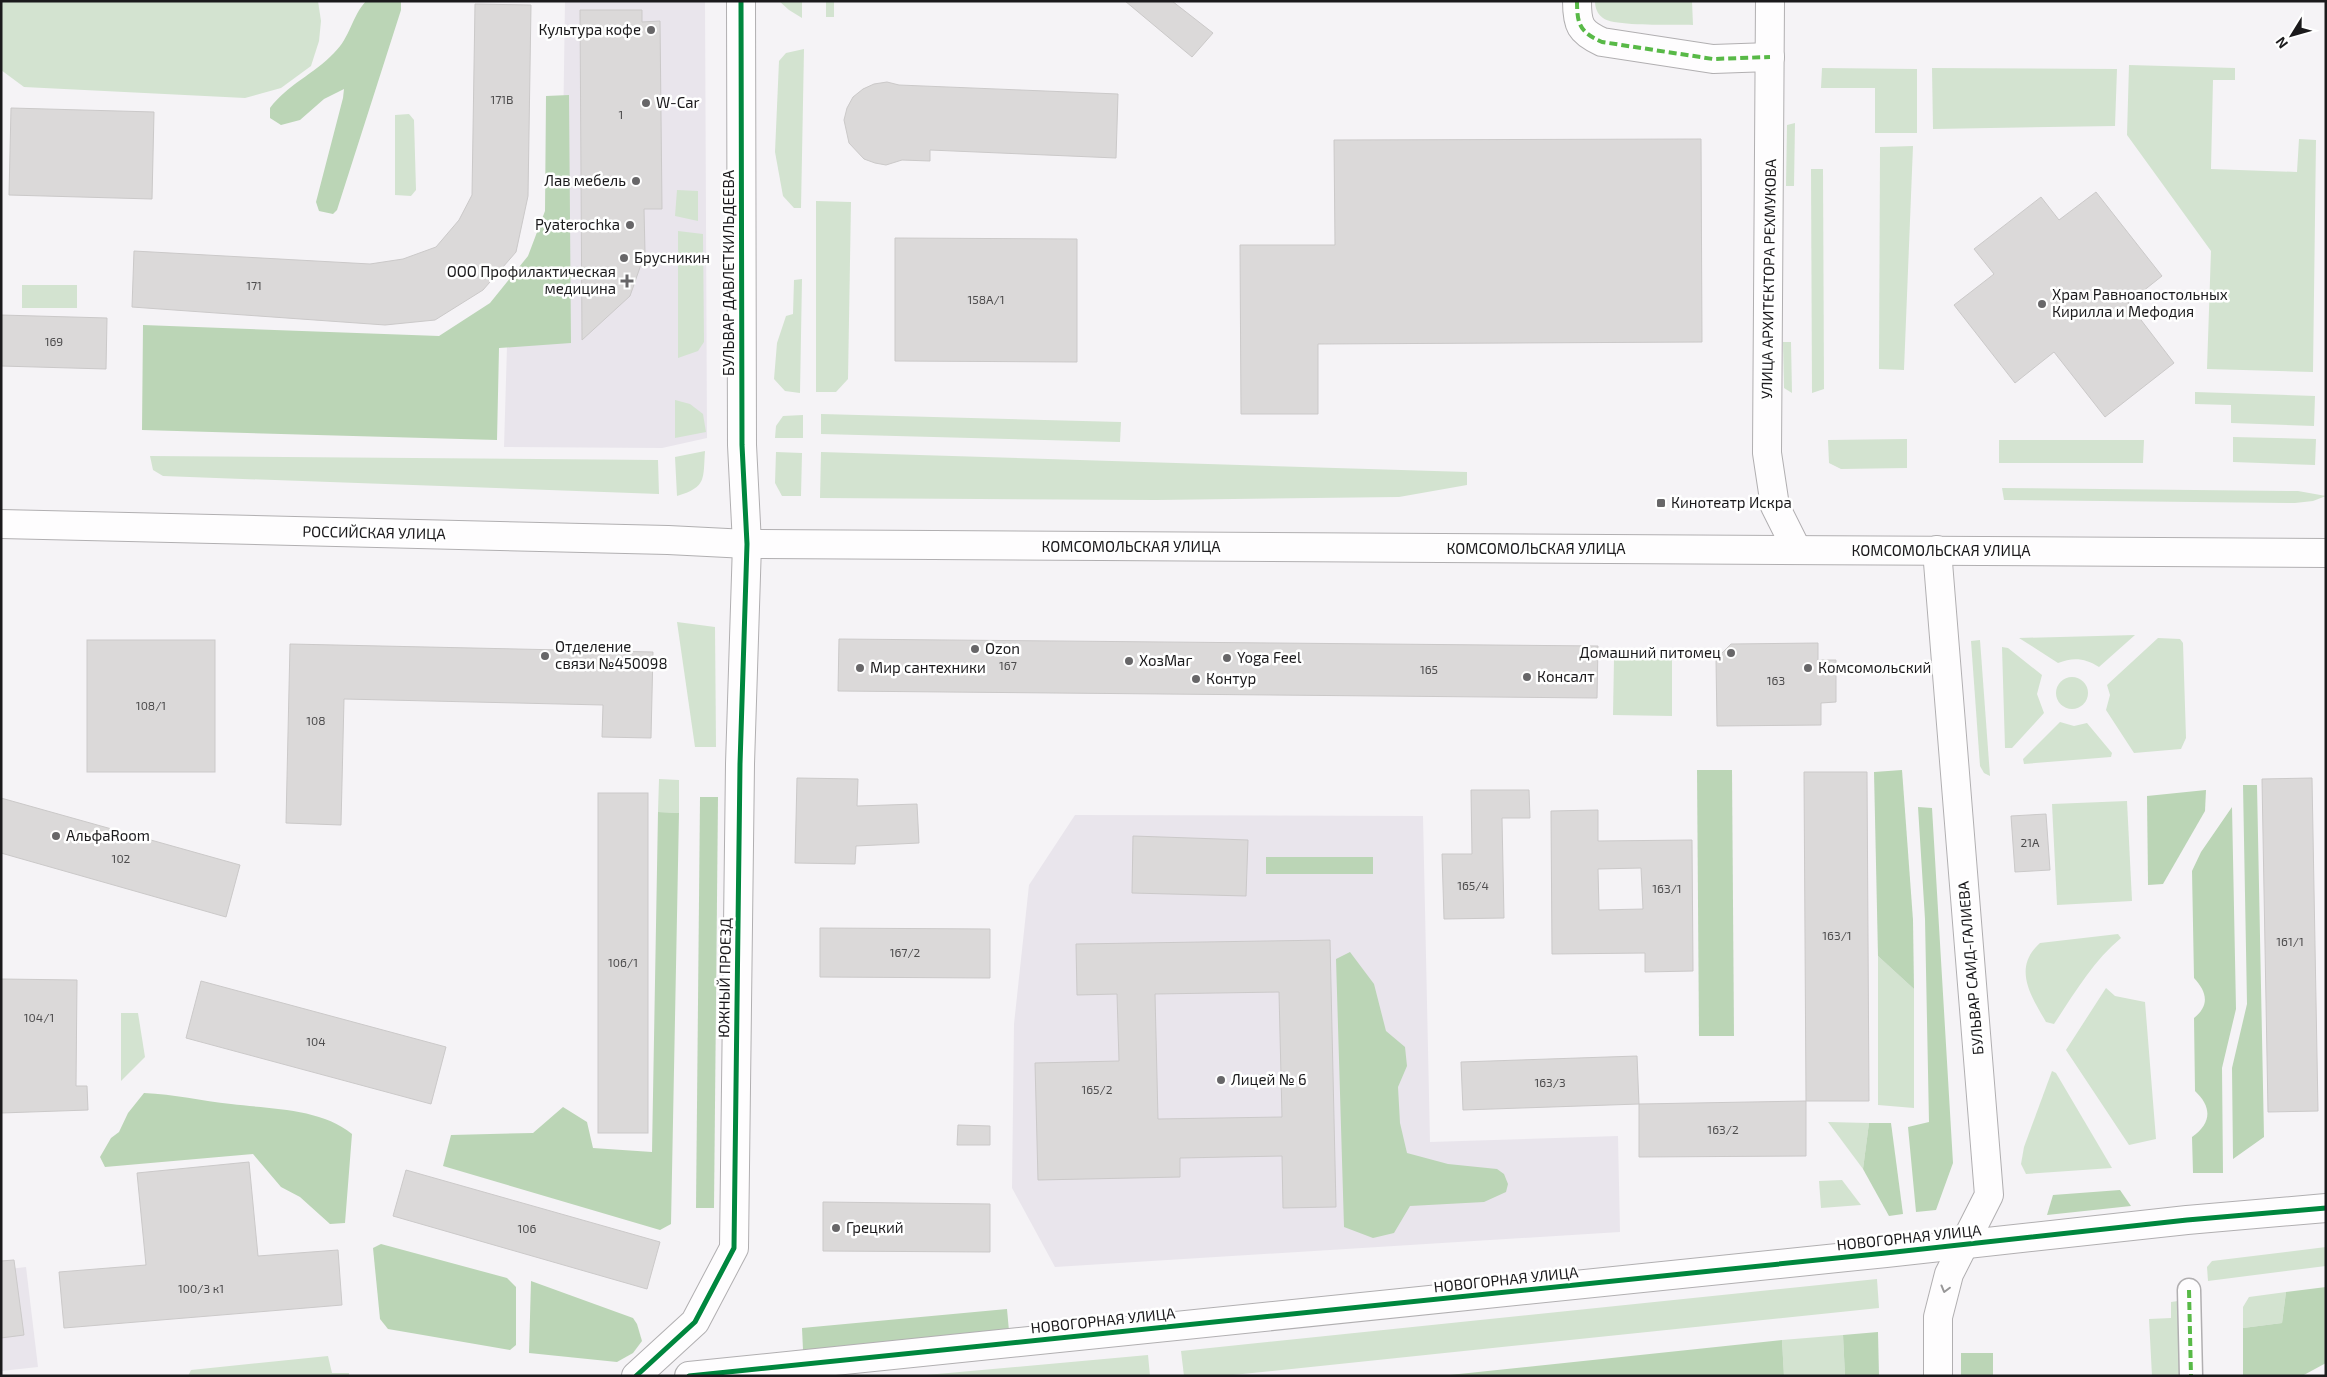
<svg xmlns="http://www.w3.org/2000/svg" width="2327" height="1377" font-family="'Exo 2',sans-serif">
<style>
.built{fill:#e9e5ec}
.green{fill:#d3e3d0}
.forest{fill:#bbd5b6}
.building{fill:#dbd9d9;stroke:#cbc9c9;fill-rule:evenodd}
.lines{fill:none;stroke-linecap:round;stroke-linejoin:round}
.pedestrian-casing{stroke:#b1afb1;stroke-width:25}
.minor-casing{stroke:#b1afb1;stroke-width:30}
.tertiary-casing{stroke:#b1afb1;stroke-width:30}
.secondary-casing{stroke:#b1afb1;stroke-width:30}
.pedestrian{stroke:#fefdfe;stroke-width:22}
.minor{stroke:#fefdfe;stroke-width:28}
.tertiary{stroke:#fefdfe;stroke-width:28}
.secondary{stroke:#fefdfe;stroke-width:28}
.quiet{stroke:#58b947;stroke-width:4;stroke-dasharray:8 4;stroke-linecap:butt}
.cycleway-casing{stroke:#fff;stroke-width:8}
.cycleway{stroke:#00873e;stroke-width:5}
.oneway{stroke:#989798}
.poi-dot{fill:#676668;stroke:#fff;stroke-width:2}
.labels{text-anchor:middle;stroke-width:5;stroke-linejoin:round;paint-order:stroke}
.number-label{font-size:12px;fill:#4d4c4d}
.poi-label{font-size:15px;fill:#1b1a1c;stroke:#fff;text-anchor:start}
.street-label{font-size:15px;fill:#1b1a1c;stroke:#fff}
</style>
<rect width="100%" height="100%" fill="#f5f3f6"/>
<g class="built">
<path d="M 565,1 L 705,1 L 707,438 L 662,448 L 504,447 L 507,346 L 560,337 Z"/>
<path d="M 1075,815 L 1423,816 L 1430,1142 L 1618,1136 L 1620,1232 L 1055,1267 L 1012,1188 L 1014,1024 L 1029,885 Z"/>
<path d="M 26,1267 L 38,1367 L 1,1371 L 1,1270 Z"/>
</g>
<g class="green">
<path d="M 1,1 L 318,1 L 321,21 L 319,41 L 311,66 L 281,88 L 245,98 L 24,87 L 1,70 Z"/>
<path d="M 779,1 L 802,1 L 802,18 L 789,10 Z"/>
<rect x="826" y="1" width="8" height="16"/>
<path d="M 1595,1 L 1692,1 L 1693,25 C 1676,24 1614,27 1603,18 C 1597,14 1595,7 1595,1 Z"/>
<path d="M 804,49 L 801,208 L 794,208 L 783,196 L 775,152 L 779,61 L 786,53 Z"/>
<path d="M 2129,65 L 2235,68 L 2235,80 L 2213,80 L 2211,169 L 2297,172 L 2299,139 L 2316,140 L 2313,372 L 2207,369 L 2211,251 L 2127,135 Z"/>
<path d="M 1822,68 L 1917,69 L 1917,133 L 1875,133 L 1875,88 L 1821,88 Z"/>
<path d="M 1932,68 L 2117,69 L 2115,126 L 1933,129 Z"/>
<path d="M 409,114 L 414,120 L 416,190 L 411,196 L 395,195 L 395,115 Z"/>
<path d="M 1795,123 L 1794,186 L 1786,186 L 1787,125 Z"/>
<path d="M 1913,146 L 1904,370 L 1879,369 L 1880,147 Z"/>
<path d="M 1811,169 L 1823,169 L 1824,389 L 1812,393 Z"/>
<path d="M 677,190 L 698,191 L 698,221 L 675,216 Z"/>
<path d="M 816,201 L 851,202 L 848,379 L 836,392 L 816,392 Z"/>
<path d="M 678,231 L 703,234 L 704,342 L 698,351 L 678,358 Z"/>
<path d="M 802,279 L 800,393 L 785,391 L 774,379 L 777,343 L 786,316 L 793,314 L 794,280 Z"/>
<rect x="22" y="285" width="55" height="23"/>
<path d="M 1783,342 L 1791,342 L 1792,393 L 1784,388 Z"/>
<path d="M 2195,392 L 2315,396 L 2314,426 L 2231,423 L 2231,405 L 2195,404 Z"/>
<path d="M 675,400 L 690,404 L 703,414 L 706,432 L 675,438 Z"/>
<path d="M 821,414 L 1121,422 L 1120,442 L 821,434 Z"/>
<path d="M 803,415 L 803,438 L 775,438 L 776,426 L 783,416 Z"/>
<path d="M 2233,437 L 2316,439 L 2315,465 L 2233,462 Z"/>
<path d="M 1907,439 L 1907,468 L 1841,469 L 1829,463 L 1828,440 Z"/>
<path d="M 1999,440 L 2144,440 L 2143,463 L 1999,463 Z"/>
<path d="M 705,451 C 703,479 707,487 677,496 L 675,457 Z"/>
<path d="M 776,452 L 802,453 L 801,496 L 782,496 L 775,483 Z"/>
<path d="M 821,452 L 1467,472 L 1467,485 L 1399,497 L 1156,500 L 820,498 Z"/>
<path d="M 150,456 L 658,460 L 659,494 L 163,476 L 153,470 Z"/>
<path d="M 2002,488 L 2298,491 L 2326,496 L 2313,501 L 2295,503 L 2004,500 Z"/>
<path d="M 677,622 L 715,627 L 716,747 L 695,747 Z"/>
<path d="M 2135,635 L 2099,667 C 2085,658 2073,657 2058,663 L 2019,638 Z"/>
<path d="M 2158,638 L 2180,639 L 2183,643 L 2186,738 L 2181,749 L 2134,753 L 2106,710 L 2110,695 L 2107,685 Z"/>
<path d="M 1980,640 L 1990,776 L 1984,773 L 1980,766 L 1971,641 Z"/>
<path d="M 2002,647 L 2008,648 L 2042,675 L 2037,694 L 2044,713 L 2012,748 L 2005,748 Z"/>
<path d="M 1614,659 L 1672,659 L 1672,716 L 1613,715 Z"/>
<circle cx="2072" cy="693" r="16"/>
<path d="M 2060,722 L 2074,726 L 2087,723 L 2112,753 L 2111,757 L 2024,764 L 2023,759 Z"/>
<path d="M 659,779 L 679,780 L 679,813 L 658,812 Z"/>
<path d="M 2127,801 L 2132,901 L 2057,905 L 2052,804 Z"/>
<path d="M 2118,934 L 2121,938 C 2093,961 2074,994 2054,1024 L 2046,1022 C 2031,996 2012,968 2040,943 Z"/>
<path d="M 1878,956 L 1914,989 L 1914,1108 L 1878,1105 Z"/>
<path d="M 2106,988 L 2115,996 L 2145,1002 L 2156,1139 L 2129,1145 L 2066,1050 Z"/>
<path d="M 121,1013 L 138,1013 L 145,1057 L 121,1081 Z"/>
<path d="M 2052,1071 L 2056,1073 L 2112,1168 L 2026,1174 L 2021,1164 L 2024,1147 Z"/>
<path d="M 1828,1122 L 1869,1123 L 1863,1169 Z"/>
<path d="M 1842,1180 L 1861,1205 L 1821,1208 L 1819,1181 Z"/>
<path d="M 2326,1247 L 2326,1266 L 2208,1281 L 2207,1267 L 2212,1261 Z"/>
<path d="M 1877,1279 L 1879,1308 L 1223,1376 L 1184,1376 L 1181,1351 Z"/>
<path d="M 2286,1292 L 2282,1323 L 2243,1328 L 2243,1307 L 2249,1297 Z"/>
<path d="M 2178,1301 L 2184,1376 L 2152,1376 L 2149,1319 L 2171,1318 L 2171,1302 Z"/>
<path d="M 1843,1335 L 1845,1376 L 1784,1376 L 1782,1340 Z"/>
<path d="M 1148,1355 L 1150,1376 L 915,1376 Z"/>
<path d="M 328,1356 L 332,1373 L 349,1373 L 349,1376 L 188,1376 L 191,1370 Z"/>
</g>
<g class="forest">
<path d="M 366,1 L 401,1 L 401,10 L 337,210 L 333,214 L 319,211 L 316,202 L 343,98 L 344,89 L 324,99 L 300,120 L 281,125 L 270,118 L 270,108 C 287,85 314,74 334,53 C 350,38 352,16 366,1 Z"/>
<path d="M 569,95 L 571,343 L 499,348 L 497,440 L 142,430 L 143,325 L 439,336 L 490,303 L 528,256 L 545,211 L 546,96 Z"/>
<path d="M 1697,770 L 1732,770 L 1734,1036 L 1699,1036 Z"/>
<path d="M 1902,770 L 1913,920 L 1914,989 L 1878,956 L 1874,772 Z"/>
<path d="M 2243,785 L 2257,785 L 2264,1137 L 2233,1159 L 2232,1068 L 2247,1004 Z"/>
<path d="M 2206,790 L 2205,811 L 2163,884 L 2148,885 L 2147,796 Z"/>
<path d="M 700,797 L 718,797 L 714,1208 L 696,1208 Z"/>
<path d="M 1918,807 L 1932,808 L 1953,1163 L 1936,1210 L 1916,1212 L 1908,1127 L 1929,1122 L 1925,919 Z"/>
<path d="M 2232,807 L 2236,1009 L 2222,1068 L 2223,1173 L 2193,1173 L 2192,1137 C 2212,1123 2212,1107 2195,1091 L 2194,1018 C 2210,1005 2207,992 2194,978 L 2192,871 L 2201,852 Z"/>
<path d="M 658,812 L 679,813 L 671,1224 L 660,1230 L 443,1166 L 451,1135 L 533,1133 L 563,1107 L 587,1122 L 593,1148 L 652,1152 Z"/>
<rect x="1266" y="857" width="107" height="17"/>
<path d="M 1350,952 L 1374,984 L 1386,1031 L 1405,1047 L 1407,1066 L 1398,1087 L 1400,1123 L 1407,1153 L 1448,1164 L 1497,1169 L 1504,1174 L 1508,1184 L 1506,1192 L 1484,1202 L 1410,1206 L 1394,1233 L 1373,1238 L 1344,1227 L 1336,959 Z"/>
<path d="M 144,1093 C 174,1094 202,1101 231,1104 C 270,1109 321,1108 352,1134 L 345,1223 L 330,1224 L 300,1197 L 281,1187 L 253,1154 L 105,1167 L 100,1157 L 111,1138 L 119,1132 L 128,1113 Z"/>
<path d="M 1869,1123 L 1891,1123 L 1903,1214 L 1889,1216 L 1863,1169 Z"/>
<path d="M 2120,1190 L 2131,1206 L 2047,1215 L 2053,1195 Z"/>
<path d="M 381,1244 L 507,1278 L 516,1287 L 516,1345 L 510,1350 L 388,1329 L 380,1319 L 373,1248 Z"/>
<path d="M 531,1281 L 633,1318 L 637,1324 L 642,1341 L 633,1353 L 617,1362 L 529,1353 Z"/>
<path d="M 2326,1287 L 2326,1363 L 2302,1376 L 2243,1376 L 2243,1328 L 2282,1323 L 2286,1292 Z"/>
<path d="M 1007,1309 L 1009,1331 L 803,1350 L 802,1328 Z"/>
<path d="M 1878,1332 L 1879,1376 L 1845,1376 L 1843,1335 Z"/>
<path d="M 1782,1340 L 1784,1376 L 1440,1376 Z"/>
<rect x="1961" y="1353" width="32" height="23"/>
</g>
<g class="building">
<path d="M 1125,1 L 1172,1 L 1213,33 L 1192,57 Z"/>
<path d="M 475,4 L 531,5 L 528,196 L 516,252 L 483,290 L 435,320 L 385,325 L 132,307 L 134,251 L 370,264 L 403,259 L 436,247 L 459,220 L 472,195 Z"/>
<path d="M 580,10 L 642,10 L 642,22 L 660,21 L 662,209 L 644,209 L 645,253 L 630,296 L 582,340 Z"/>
<path d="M 887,82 L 899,85 L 1118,94 L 1116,158 L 930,150 L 930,161 L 902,160 L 886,165 L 875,163 L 864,159 L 849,143 L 844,120 L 847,108 L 853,97 L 863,89 L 874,84 Z"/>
<path d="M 11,108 L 154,112 L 152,199 L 9,195 Z"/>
<path d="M 1701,139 L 1702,342 L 1318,344 L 1318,414 L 1241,414 L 1240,245 L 1335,245 L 1334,140 Z"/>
<path d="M 2096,192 L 2162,276 L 2128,303 L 2174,363 L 2105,417 L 2054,352 L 2015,383 L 1954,305 L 1994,274 L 1974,249 L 2041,197 L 2059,220 Z"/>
<path d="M 895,238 L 1077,239 L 1077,362 L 895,361 Z"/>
<path d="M 1,315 L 107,318 L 106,369 L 1,366 Z"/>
<path d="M 839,639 L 1598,646 L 1597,698 L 838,691 Z"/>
<rect x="87" y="640" width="128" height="132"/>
<path d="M 1818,643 L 1818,660 L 1836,660 L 1836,702 L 1821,703 L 1821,725 L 1717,726 L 1716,659 L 1731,644 Z"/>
<path d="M 290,644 L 653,652 L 651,738 L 602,737 L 603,705 L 344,699 L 341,825 L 286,823 Z"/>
<path d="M 1804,772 L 1867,772 L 1869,1101 L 1806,1101 Z"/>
<path d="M 797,778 L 858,779 L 857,806 L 917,804 L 919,843 L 856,846 L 855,864 L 795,863 Z"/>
<path d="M 2312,778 L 2318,1111 L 2268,1112 L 2262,779 Z"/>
<path d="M 1471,790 L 1529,790 L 1530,818 L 1502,818 L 1504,918 L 1444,919 L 1442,854 L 1472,854 Z"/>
<rect x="598" y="793" width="50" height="340"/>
<path d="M 1,798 L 240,865 L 226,917 L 1,853 Z"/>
<path d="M 1598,810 L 1598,841 L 1692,840 L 1693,971 L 1645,972 L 1645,953 L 1552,954 L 1551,811 ZM 1641,868 L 1643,909 L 1599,910 L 1598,869 Z"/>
<path d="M 2046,814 L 2050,870 L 2015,872 L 2011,816 Z"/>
<path d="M 1133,836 L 1248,840 L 1246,896 L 1132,893 Z"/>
<path d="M 820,928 L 990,929 L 990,978 L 820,977 Z"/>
<path d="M 1330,940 L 1336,1207 L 1283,1208 L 1282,1156 L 1180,1158 L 1180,1177 L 1038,1180 L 1035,1063 L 1119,1061 L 1117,994 L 1077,995 L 1076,944 ZM 1279,992 L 1282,1117 L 1158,1119 L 1155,994 Z"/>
<path d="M 1,979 L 77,980 L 76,1086 L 87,1086 L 88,1110 L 1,1113 Z"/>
<path d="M 201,981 L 446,1047 L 431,1104 L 186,1038 Z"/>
<path d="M 1637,1056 L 1639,1104 L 1463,1110 L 1461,1062 Z"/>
<path d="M 1806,1101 L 1806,1156 L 1639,1157 L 1639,1104 Z"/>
<path d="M 958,1125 L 990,1126 L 990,1145 L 957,1145 Z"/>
<path d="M 249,1162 L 258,1256 L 338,1250 L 342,1305 L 64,1328 L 59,1272 L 146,1265 L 137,1173 Z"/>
<path d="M 406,1170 L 660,1242 L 647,1289 L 393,1216 Z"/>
<path d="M 823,1202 L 990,1204 L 990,1252 L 823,1251 Z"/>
<path d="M 14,1260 L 24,1335 L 1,1338 L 1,1261 Z"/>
</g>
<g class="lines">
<defs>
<path id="pedestrian" d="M 2189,1290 L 2191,1376"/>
<g id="minor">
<path d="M 741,1 L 742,445 L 747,544"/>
<path d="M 1577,1 C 1577,25 1580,32 1602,42 L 1713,59 L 1770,57"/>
<path d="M 1770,1 L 1767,453 L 1775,506 L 1797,550"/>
<path d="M 1937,550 L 1989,1195 L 1949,1274 L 1938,1317 L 1938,1376"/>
<path d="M 689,1376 L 1886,1253 L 2187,1220 L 2326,1208"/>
</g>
<path id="tertiary" d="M 636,1376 L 695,1322 L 734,1248 L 740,764 L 747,544"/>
<path id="secondary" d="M 1,524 L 668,540 L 747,544 L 2326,553"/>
</defs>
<use href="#pedestrian" class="pedestrian-casing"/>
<use href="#minor" class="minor-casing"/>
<use href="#tertiary" class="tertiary-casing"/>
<use href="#secondary" class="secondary-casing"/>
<use href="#pedestrian" class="pedestrian"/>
<use href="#minor" class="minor"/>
<use href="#tertiary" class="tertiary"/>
<use href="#secondary" class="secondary"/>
<g class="quiet">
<path d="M 1577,1 C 1577,25 1580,32 1602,42 L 1713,59 L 1770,57"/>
<path d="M 2189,1290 L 2191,1376"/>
</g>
<defs>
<g id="cycleway">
<path d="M 636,1376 L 695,1322 L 734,1248 L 740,764 L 747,544 L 742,445 L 741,1"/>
<path d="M 689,1376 L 1886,1253 L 2187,1220 L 2326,1208"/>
</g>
</defs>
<use href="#cycleway" class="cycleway-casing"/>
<use href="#cycleway" class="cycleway"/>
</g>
<defs><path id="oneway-chevron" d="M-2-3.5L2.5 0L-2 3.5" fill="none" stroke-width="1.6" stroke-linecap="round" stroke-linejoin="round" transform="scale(1.25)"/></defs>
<use class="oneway" href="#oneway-chevron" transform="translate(1945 1289) rotate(105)"/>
<g class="poi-dot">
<circle cx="651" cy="30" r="5"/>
<circle cx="646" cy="103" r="5"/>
<circle cx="636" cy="181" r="5"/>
<circle cx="630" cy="225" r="5"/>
<circle cx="624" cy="258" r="5"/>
<path d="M624.5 273.5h5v5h5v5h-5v5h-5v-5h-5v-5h5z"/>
<circle cx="2042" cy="304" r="5"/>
<rect x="1656" y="498" width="10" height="10" rx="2.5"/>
<circle cx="975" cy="649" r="5"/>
<circle cx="1731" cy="653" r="5"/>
<circle cx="545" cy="656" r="5"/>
<circle cx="1227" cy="658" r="5"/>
<circle cx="1129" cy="661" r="5"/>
<circle cx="860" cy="668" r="5"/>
<circle cx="1808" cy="668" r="5"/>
<circle cx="1527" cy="677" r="5"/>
<circle cx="1196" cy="679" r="5"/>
<circle cx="56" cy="836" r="5"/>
<circle cx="1221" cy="1080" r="5"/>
<circle cx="836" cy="1228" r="5"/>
</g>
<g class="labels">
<g class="number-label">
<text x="502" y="104">171В</text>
<text x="621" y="119">1</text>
<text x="254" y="290">171</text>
<text x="986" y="304">158А/1</text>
<text x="54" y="346">169</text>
<text x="1008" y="670">167</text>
<text x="1429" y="674">165</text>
<text x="1776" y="685">163</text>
<text x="151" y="710">108/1</text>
<text x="316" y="725">108</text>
<text x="2030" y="847">21А</text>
<text x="121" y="863">102</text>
<text x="1473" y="890">165/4</text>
<text x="1667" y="893">163/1</text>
<text x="1837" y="940">163/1</text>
<text x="2290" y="946">161/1</text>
<text x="905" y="957">167/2</text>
<text x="623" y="967">106/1</text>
<text x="39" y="1022">104/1</text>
<text x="316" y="1046">104</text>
<text x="1550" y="1087">163/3</text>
<text x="1097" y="1094">165/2</text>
<text x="1723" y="1134">163/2</text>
<text x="527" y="1233">106</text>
<text x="201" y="1293">100/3 к1</text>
</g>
<g class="poi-label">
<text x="641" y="35" text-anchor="end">Культура кофе</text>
<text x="656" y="108">W-Car</text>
<text x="626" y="186" text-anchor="end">Лав мебель</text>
<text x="620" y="230" text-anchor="end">Pyaterochka</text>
<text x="634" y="263">Брусникин</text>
<text x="616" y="277" text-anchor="end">ООО Профилактическая<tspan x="616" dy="17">медицина</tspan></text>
<text x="2052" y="300">Храм Равноапостольных<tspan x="2052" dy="17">Кирилла и Мефодия</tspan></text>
<text x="1671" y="508">Кинотеатр Искра</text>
<text x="555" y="652">Отделение<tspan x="555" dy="17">связи №450098</tspan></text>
<text x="985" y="654">Ozon</text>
<text x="1721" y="658" text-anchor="end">Домашний питомец</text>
<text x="1237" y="663">Yoga Feel</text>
<text x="1139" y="666">ХозМаг</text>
<text x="870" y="673">Мир сантехники</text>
<text x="1818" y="673">Комсомольский</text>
<text x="1537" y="682">Консалт</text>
<text x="1206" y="684">Контур</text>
<text x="66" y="841">АльфаRoom</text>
<text x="1231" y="1085">Лицей № 6</text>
<text x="846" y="1233">Грецкий</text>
</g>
<g class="street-label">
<text transform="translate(729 273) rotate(-90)" y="5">БУЛЬВАР ДАВЛЕТКИЛЬДЕЕВА</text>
<text transform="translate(1769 279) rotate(-89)" y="5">УЛИЦА АРХИТЕКТОРА РЕХМУКОВА</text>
<text transform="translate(374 533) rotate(1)" y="5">РОССИЙСКАЯ УЛИЦА</text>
<text x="1131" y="552">КОМСОМОЛЬСКАЯ УЛИЦА</text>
<text x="1536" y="554">КОМСОМОЛЬСКАЯ УЛИЦА</text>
<text x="1941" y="556">КОМСОМОЛЬСКАЯ УЛИЦА</text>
<text transform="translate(1971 968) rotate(-95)" y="5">БУЛЬВАР САИД-ГАЛИЕВА</text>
<text transform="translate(725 978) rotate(-89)" y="5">ЮЖНЫЙ ПРОЕЗД</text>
<text transform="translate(1909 1238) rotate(-6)" y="5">НОВОГОРНАЯ УЛИЦА</text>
<text transform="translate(1506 1280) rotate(-6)" y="5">НОВОГОРНАЯ УЛИЦА</text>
<text transform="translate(1103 1321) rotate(-6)" y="5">НОВОГОРНАЯ УЛИЦА</text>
</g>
</g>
<rect width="2327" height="1377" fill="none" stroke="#1b1a1c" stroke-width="5"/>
<g transform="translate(2292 35) rotate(233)" stroke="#ffffff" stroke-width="4" paint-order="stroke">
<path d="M0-4L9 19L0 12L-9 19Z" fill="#1b1a1c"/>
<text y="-8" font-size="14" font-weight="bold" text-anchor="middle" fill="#1b1a1c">N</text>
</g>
</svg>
